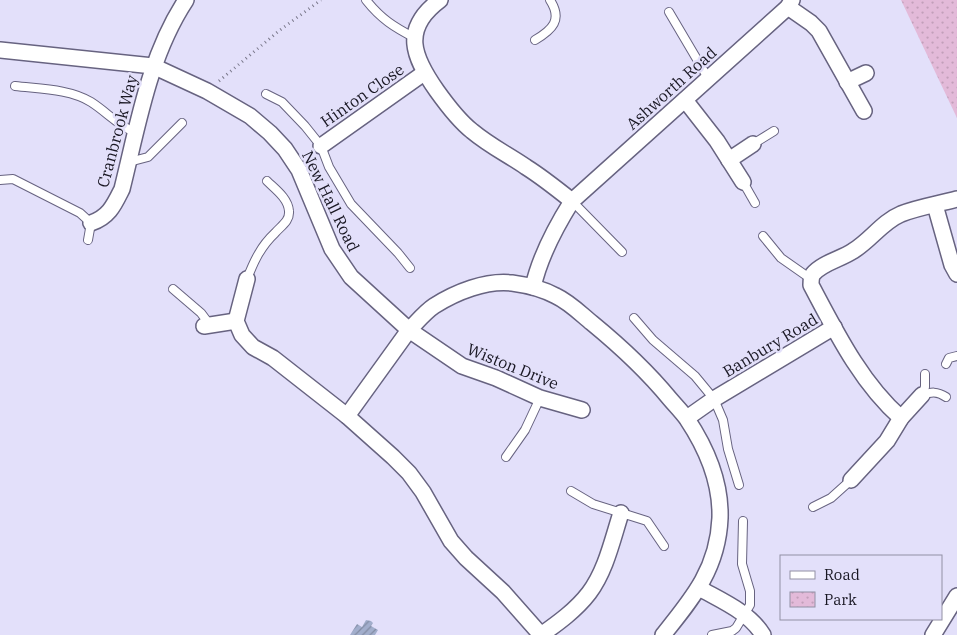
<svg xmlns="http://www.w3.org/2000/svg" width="957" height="635" font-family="'IBM Plex Serif',serif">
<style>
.park{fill:url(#park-dots)}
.building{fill:url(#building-hatch)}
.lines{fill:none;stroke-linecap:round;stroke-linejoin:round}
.lane-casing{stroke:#676380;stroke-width:10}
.street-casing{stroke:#676380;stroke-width:18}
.path{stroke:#7b798c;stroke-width:3;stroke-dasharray:1 4;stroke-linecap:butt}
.lane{stroke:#fff;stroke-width:8}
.street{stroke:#fff;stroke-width:15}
.labels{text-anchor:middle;stroke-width:5;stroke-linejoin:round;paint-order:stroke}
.street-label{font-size:16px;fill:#191723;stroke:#e3e0fa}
</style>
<defs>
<pattern id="park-dots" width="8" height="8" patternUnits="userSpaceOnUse" patternTransform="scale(1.25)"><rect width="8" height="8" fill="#e3bad9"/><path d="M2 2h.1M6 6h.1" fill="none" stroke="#c29fba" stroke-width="1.8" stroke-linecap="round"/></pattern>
<pattern id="building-hatch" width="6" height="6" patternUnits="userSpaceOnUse" patternTransform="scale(1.25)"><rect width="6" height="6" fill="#a2aecc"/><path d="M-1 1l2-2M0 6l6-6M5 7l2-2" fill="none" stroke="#838da5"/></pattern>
</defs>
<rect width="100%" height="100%" fill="#e3e0fa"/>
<path class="park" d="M 901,0 L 957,0 L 957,118 Z"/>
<path class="building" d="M 366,620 L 371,621 L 373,623 L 371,626 L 378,630 L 375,635 L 350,635 L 357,624 L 362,627 Z"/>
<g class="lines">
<defs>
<g id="lane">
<path d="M 366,0 C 381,19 394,27 415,38"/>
<path d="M 669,12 L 708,78"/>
<path d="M 535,40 C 552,30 563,20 550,0"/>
<path d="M 15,86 C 40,89 70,89 91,102 C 108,113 116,124 136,133"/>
<path d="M 266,94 L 282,102 L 305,126 L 321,146 L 329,167 L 351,204 L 398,253 L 410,268"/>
<path d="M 753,144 L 774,131"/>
<path d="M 129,162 L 148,157 L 182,123"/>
<path d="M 0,180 L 13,179 L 80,213 L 91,223 L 88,240"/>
<path d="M 743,182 L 755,203"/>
<path d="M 572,201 L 622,252"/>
<path d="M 763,236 L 781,258 L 811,279"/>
<path d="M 247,279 C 254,261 261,246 275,233 C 281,226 290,221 289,211 C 288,198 275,189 267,181"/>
<path d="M 173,289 L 201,313 L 210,325"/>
<path d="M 634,318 L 653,340 L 695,376 L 714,399 L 723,420 L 728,449 L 739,485"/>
<path d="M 946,364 L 949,358 L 957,356"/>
<path d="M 922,395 C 931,392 937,391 946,397"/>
<path d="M 922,395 L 925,387 L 925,374"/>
<path d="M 506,457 L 525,430 L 540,398"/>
<path d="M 571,491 L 593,504 L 647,521 L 664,546"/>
<path d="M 813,507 L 831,498 L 851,480"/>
<path d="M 712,635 L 732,631 L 736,628 L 750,605 L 750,591 L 742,564 L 743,521"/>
</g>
<g id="street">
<path d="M 440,0 C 401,29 413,57 437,91 C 447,105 458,120 472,131 C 490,146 507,154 526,167 C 542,177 557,189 572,201"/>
<path d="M 788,7 L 811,23 L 819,31 L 864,111"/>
<path d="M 0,50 L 153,66 L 207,91 L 250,116 L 270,133 L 285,149 L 299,170 L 332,249 L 351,277 L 409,330 C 417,322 425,312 434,306 C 456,292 486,280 512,283 C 527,285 543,289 556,296 C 569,302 581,314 592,323 C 620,346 647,371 670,399 C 676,406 682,412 687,419 C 707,449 721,483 720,518 C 718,568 693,598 663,635"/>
<path d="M 847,82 L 866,73"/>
<path d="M 685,100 L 717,141 L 743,182"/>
<path d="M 321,146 L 424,73"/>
<path d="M 729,160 L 753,144"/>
<path d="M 935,205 L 952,265 L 957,274"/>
<path d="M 91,223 C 109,217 114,205 122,189 C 138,125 149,56 186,0"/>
<path d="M 247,279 L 236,321 L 242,335 L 253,347 L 273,358 L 347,416 L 393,457 L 409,473 L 423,492 L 451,541 L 466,558 L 503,592 L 541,635"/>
<path d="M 533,287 C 540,256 555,228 572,201 L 788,7 L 792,0"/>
<path d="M 204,326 L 236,321"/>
<path d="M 347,416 L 409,330 L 462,366 L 496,378 L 540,398 L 582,410"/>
<path d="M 687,418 L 714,399 L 834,327"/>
<path d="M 901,418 C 861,383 836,332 811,285 C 811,282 811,277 813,274 C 822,263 841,259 853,251 C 871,240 882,222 901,214 C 919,207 939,204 957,199"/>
<path d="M 851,480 L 887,441 L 901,418 L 922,395"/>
<path d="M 699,588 C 722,601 749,612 763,635"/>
<path d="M 541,635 C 558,623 576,610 589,593 C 606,570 612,541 621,513"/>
<path d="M 933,635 L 957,596"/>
</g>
</defs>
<use href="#lane" class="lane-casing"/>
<use href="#street" class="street-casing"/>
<path class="path" d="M 219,81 L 280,30 L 321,0"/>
<use href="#lane" class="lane"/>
<use href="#street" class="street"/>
</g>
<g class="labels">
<g class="street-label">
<text transform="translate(671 88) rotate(-42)" y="6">Ashworth Road</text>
<text transform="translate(362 95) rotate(-35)" y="6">Hinton Close</text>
<text transform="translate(117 131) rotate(-75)" y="6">Cranbrook Way</text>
<text transform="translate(331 201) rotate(64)" y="6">New Hall Road</text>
<text transform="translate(770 345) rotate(-31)" y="6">Banbury Road</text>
<text transform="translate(513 366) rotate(22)" y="6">Wiston Drive</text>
</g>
</g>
<rect x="780" y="555" width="162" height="65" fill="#e3e0fa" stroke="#9290a4"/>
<rect x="790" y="571" width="25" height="8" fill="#ffffff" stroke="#9290a4"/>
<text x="824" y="580" font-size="15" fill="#191723">Road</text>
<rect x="790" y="592" width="25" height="15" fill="url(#park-dots)" stroke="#9290a4"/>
<text x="824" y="605" font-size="15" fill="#191723">Park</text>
</svg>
